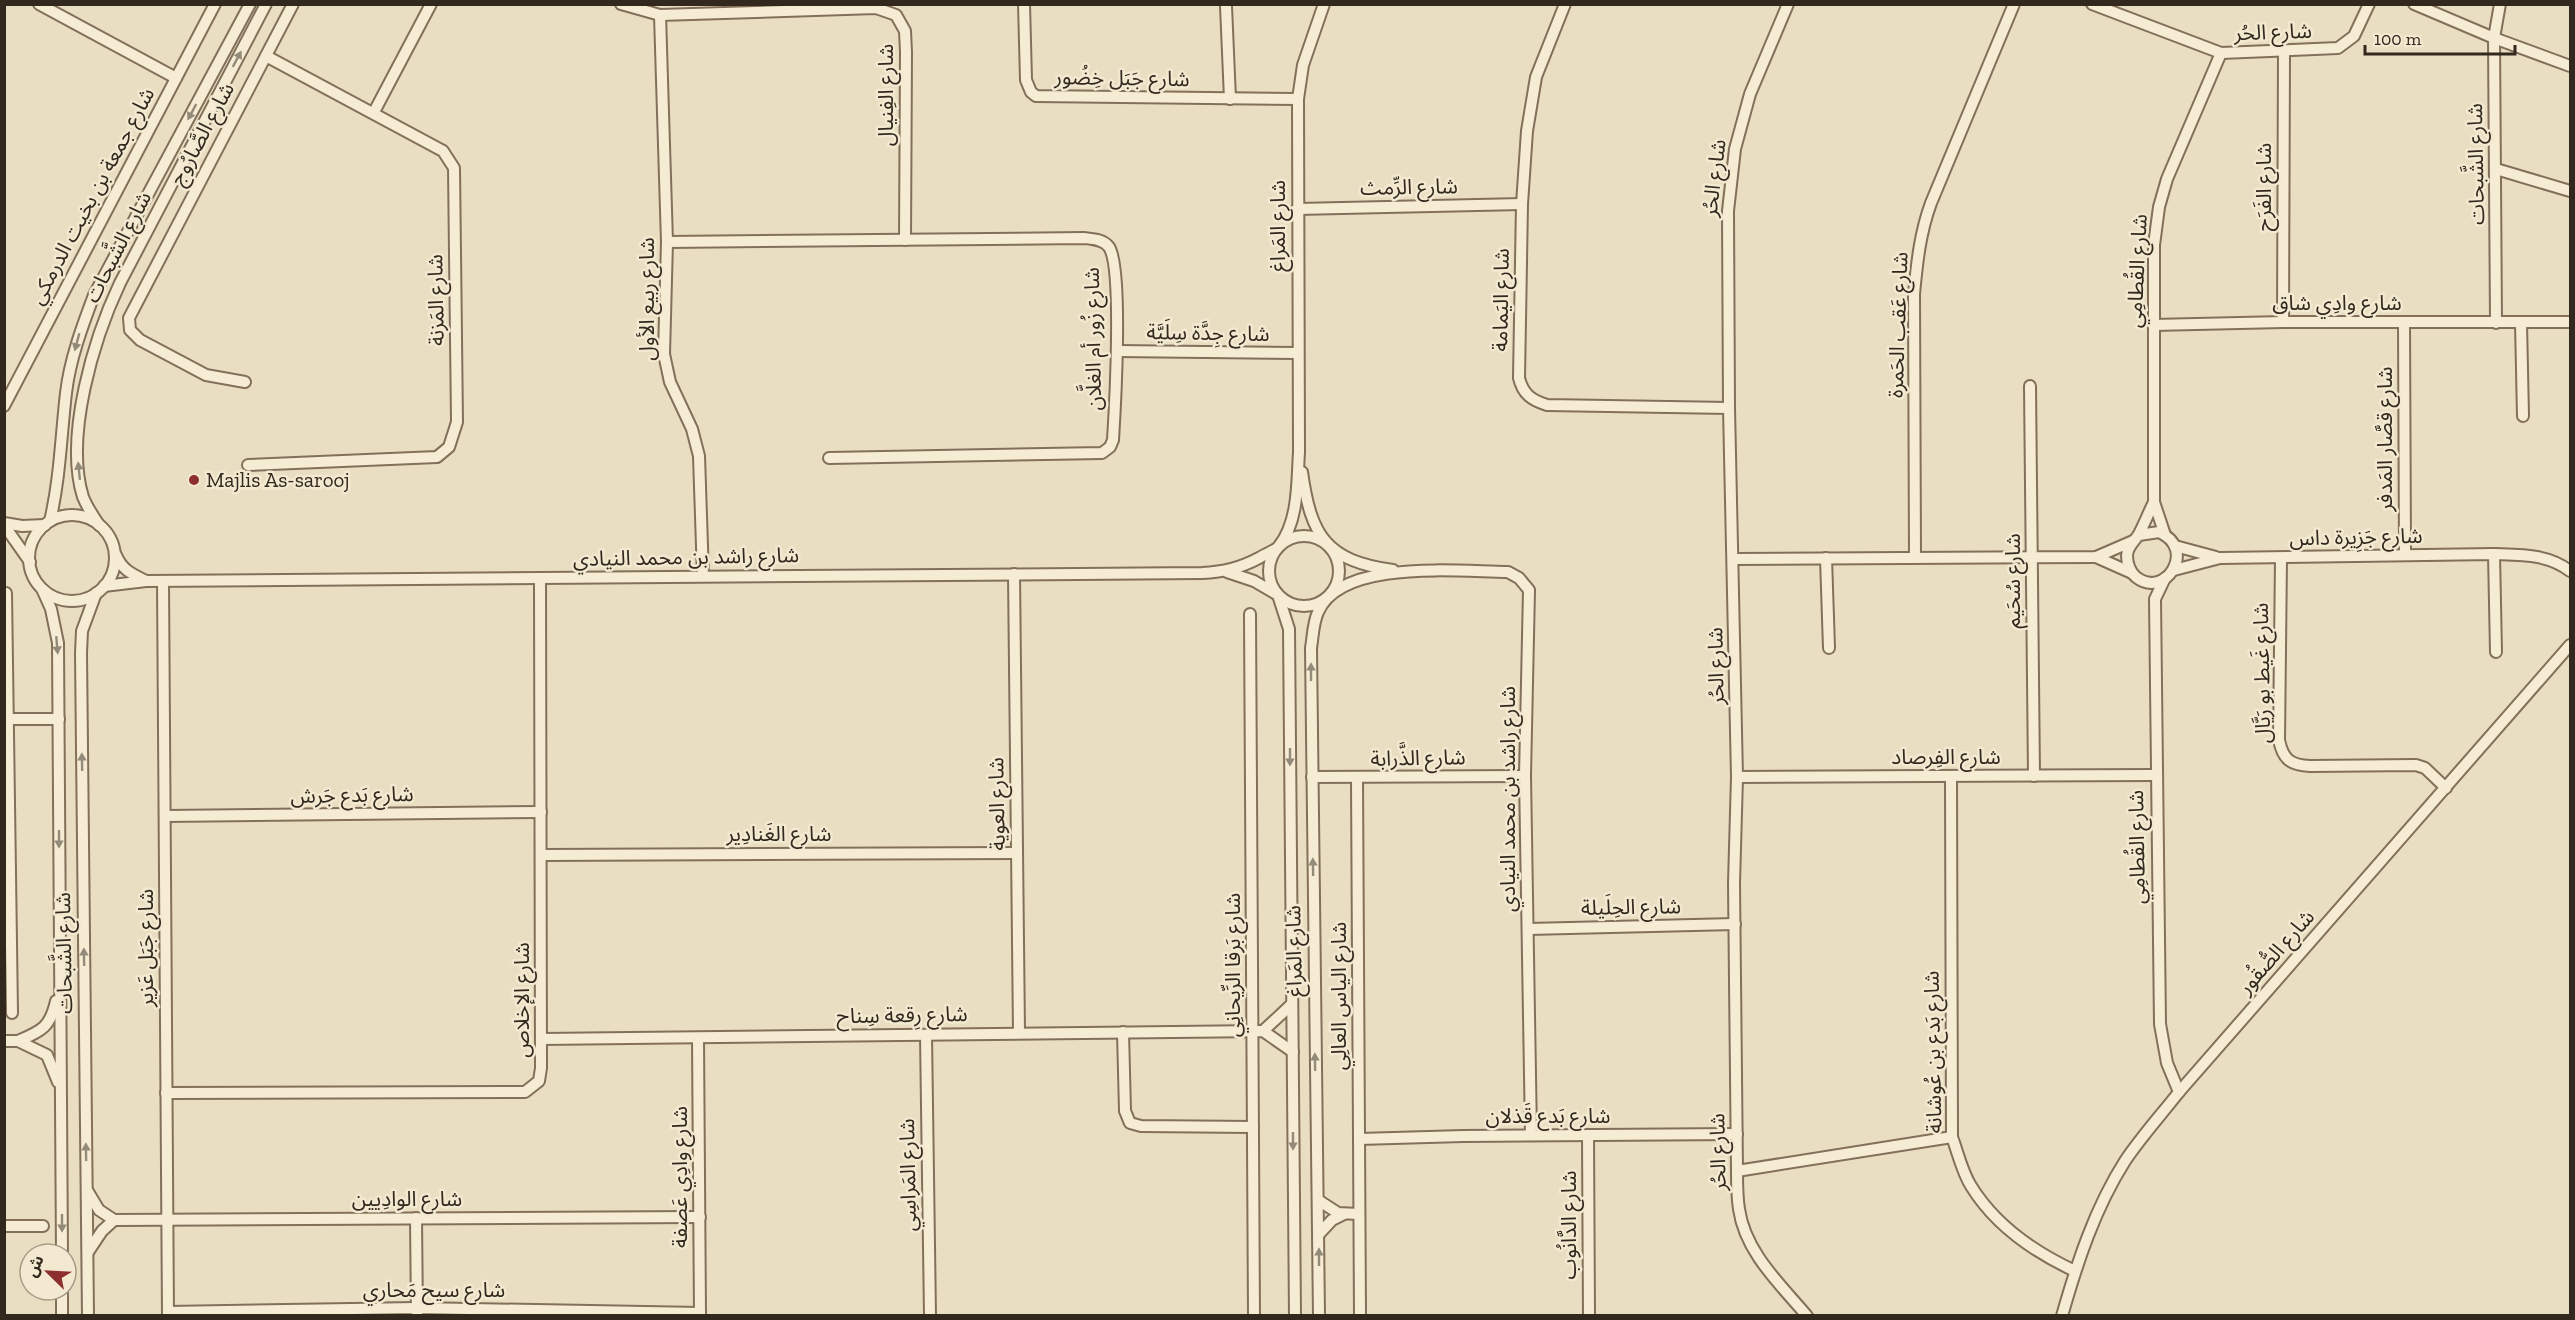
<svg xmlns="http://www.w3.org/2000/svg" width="2575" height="1320" font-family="'Zilla Slab','Noto Sans Arabic',serif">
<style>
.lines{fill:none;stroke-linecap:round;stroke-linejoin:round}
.minor-casing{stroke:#82705a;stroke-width:14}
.minor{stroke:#f6ecd4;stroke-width:10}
.oneway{fill:#948a79}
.poi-dot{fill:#8d2f2f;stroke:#f2e9d0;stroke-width:2}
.labels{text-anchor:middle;stroke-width:5;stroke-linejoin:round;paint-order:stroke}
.street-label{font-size:21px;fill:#33281e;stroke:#f2e9d0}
.poi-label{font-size:21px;fill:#33281e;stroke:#f2e9d0;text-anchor:start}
</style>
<rect width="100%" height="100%" fill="#eadec2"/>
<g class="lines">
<defs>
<g id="minor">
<path d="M 39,4 L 176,78"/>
<path d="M 621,4 L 660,15 L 876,8 L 896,15 L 905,31 L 906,52 L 905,240"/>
<path d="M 1024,4 L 1026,80 L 1031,92 L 1036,96 L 1298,99"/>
<path d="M 1565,4 L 1536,77 L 1527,131 L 1522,204 L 1519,378 C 1523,394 1531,400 1547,405 L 1729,408"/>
<path d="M 1788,4 L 1750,94 L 1735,149 L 1728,211 L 1729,408 L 1737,777 L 1734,883 L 1737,1171 C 1737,1184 1737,1197 1739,1209 C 1745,1252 1780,1284 1807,1316"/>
<path d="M 2092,4 L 2221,53 L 2338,48 L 2354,36 L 2369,4"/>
<path d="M 2414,4 L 2494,38 L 2570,66"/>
<path d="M 1226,6 L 1230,99"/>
<path d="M 660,15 L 667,242 L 664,354 L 670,382 L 692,429 L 699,456 L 703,576"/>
<path d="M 374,112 L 431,4"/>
<path d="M 2496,169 L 2570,191"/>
<path d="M 1297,209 L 1522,204"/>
<path d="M 667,242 L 1084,238 C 1092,239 1103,239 1109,247 C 1123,268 1115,408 1113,440 L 1110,447 L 1102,453 L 829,458"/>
<path d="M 2283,322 L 2284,52"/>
<path d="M 2404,323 L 2405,555"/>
<path d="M 2496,323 L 2494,38 L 2500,4"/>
<path d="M 2521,323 L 2523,416"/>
<path d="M 2153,325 L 2283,322 L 2570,322"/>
<path d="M 1117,351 L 1298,353"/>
<path d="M 245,382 L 206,375 L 140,340 L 130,330 L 129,318 L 293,4"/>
<path d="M 2030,386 L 2034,776"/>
<path d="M 4,406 L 215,4"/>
<path d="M 248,465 L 437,457 L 449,447 L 457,422 L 454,168 L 443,151 L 266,56"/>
<path d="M 1302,472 C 1311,536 1326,561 1393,570"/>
<circle cx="72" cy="558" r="43"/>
<path d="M 50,521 C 60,479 61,436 66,393 C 70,359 82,327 94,295 L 250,4"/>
<path d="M 4,523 L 22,526 L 45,525"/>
<path d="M 4,525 L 30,562"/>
<path d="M 99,525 C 93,516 87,507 83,497 C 64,436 94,338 120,283 L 266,4"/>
<path d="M 2139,535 L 2159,532 C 2198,549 2165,600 2136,577 C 2130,572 2127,563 2127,556 C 2127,545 2136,541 2140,532 C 2145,522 2149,512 2154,502"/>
<path d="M 2165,535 L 2154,502 L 2154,245 L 2159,207 L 2167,179 L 2221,53"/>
<circle cx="1304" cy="571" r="35"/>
<path d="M 2175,546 L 2216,557"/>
<path d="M 2494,554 L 2496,652"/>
<path d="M 116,555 C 122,570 132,574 146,581"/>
<path d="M 2096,557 L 2132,573"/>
<path d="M 1826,558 L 1829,648"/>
<path d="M 1915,558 L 1914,294 C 1917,262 1920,233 1931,203 L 2014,4"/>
<path d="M 2281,558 L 2279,740 C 2283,760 2291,765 2310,766 L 2416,765 L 2425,768 L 2446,788"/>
<path d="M 1733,559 L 2096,557 L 2133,541"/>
<path d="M 2174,570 L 2220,558 L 2494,554 C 2522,555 2548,554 2570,571"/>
<path d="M 1227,572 L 1254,581 L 1278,595 L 1289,629 L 1295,1316"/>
<path d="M 1014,574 L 1019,1033"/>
<path d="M 2165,578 L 2155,599 L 2160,1024 L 2167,1063 L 2179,1092"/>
<path d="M 163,581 L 168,1316"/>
<path d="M 104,586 L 146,581 L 1202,573 C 1224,572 1240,568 1259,558 C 1265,554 1275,551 1279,546 C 1299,521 1297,481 1299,452 L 1298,99 L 1303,65 L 1324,4"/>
<path d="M 42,589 L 51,609 L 58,643 L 62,1254"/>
<path d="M 6,593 L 12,1013"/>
<path d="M 1250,614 L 1254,1316"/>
<path d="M 9,719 L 59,719"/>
<path d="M 1312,777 L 1525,776"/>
<path d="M 1737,777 L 2155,775"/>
<path d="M 1951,777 L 1952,1137 C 1958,1153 1962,1172 1971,1186 C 1995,1225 2034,1252 2075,1271"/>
<path d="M 1357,778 L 1360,1316"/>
<path d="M 165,816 L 541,812"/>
<path d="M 541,855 L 1017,853"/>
<path d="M 1528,929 L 1735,924"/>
<path d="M 1263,1031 L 1291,1005"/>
<path d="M 1123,1032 L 1125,1111 L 1130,1123 L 1141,1126 L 1253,1127"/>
<path d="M 926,1035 L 930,1316"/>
<path d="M 698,1038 L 700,1316"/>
<path d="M 541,1039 L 1263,1031 L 1293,1052"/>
<path d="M 4,1041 L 18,1041 L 47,1055 L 58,1082"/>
<path d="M 18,1041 C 41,1031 50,1028 56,1001"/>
<path d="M 166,1093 L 525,1092 L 539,1081 L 541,1068 L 540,578"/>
<path d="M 1588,1135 L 1589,1316"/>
<path d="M 1359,1139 L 1463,1136 L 1737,1134"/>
<path d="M 1737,1171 L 1952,1137"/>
<path d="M 87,1190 L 99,1210 L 114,1220 L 700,1217"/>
<path d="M 1318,1200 L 1338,1213 L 1359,1214"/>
<path d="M 416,1218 L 417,1316"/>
<path d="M 4,1226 L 43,1226"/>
<path d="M 1319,1234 L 1332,1220 L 1344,1214"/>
<path d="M 88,1252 L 102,1231 L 114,1220"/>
<path d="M 62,1290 L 62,1316"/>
<path d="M 168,1312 L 417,1308 L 700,1313"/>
<path d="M 88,1316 L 81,653 L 82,631 L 96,593"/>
<path d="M 1319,1316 L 1311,648 C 1313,636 1313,623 1318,612 C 1341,558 1460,572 1508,572 L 1519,578 L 1529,590 L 1525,776 L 1531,1135"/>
<path d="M 2062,1316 C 2077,1263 2095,1208 2125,1161 C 2141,1137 2161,1115 2179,1092 L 2570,645"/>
</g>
</defs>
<use href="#minor" class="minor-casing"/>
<use href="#minor" class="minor"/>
</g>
<defs><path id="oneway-solid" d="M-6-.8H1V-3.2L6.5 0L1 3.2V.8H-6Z" transform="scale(1.5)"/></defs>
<g class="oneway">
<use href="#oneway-solid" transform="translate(237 59) rotate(-62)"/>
<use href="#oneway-solid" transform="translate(192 112) rotate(118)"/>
<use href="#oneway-solid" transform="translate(77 342) rotate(105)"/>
<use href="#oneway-solid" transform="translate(79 471) rotate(-96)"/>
<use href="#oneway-solid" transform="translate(57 645) rotate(85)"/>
<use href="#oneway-solid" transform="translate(1311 672) rotate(-90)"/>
<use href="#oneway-solid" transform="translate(1290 757) rotate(90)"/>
<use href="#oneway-solid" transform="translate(82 762) rotate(-91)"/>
<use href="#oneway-solid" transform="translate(59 839) rotate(90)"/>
<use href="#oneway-solid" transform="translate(1313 867) rotate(-91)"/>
<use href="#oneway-solid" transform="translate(84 957) rotate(-91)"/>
<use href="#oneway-solid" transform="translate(1315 1062) rotate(-91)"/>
<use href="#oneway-solid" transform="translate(1293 1141) rotate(90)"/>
<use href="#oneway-solid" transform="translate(86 1152) rotate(-91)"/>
<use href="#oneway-solid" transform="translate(62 1223) rotate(90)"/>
<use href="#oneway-solid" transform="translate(1319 1257) rotate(-90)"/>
</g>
<circle class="poi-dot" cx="194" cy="480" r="6"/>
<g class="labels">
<g class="street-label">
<text transform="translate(2273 32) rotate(-2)" y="7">شارع الحُر</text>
<text transform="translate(1122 78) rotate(1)" y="7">شارع جَبَل خِضُور</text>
<text transform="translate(886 95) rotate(-90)" y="7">شارع الفِنيال</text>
<text transform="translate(202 134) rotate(-62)" y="7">شارع الصَّارُوج</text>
<text transform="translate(2476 164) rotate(-91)" y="7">شارع الشَّبحات</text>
<text transform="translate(1714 178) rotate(-83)" y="7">شارع الحُر</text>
<text transform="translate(1409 187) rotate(-1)" y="7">شارع الرِّمث</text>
<text transform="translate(2264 187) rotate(-90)" y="7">شارع الفَرَح</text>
<text transform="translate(92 196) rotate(-62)" y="7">شارع جمعة بن بخيت الدرمكي</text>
<text transform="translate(1278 226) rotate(-90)" y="7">شارع المَراغ</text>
<text transform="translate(118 247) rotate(-63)" y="7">شارع الشَّبحات</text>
<text transform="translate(2137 271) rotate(-87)" y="7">شارع القُطامِي</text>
<text transform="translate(647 299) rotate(-90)" y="7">شارع ربيع الأول</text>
<text transform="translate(436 300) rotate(-91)" y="7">شارع المَزنة</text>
<text transform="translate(1501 300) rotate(-89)" y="7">شارع اليَمامة</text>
<text x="2337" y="310">شارع وادِي شاق</text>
<text transform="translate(1898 325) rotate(-88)" y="7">شارع عَقب الحَمرة</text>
<text transform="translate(1208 333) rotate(1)" y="7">شارع جِدَّة سِلَيَّة</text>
<text transform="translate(1093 339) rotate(-91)" y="7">شارع زُور أم الغلَّان</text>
<text transform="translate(2385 439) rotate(-90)" y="7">شارع قصَّار المَدفر</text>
<text transform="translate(2356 537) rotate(-1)" y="7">شارع جَزِيرة داس</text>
<text transform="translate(686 557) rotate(-1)" y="7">شارع راشد بن محمد النيادي</text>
<text transform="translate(2013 581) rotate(-90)" y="7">شارع سُحَيم</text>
<text transform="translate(1716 666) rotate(-91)" y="7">شارع الحُر</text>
<text transform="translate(2262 673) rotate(-91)" y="7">شارع غَيط بو رَيَّال</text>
<text x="1946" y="764">شارع الفِرصاد</text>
<text transform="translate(1418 758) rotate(-1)" y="7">شارع الذَّرابة</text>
<text transform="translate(352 795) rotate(-1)" y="7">شارع بَدع جَرش</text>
<text transform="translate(1508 799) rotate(-90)" y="7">شارع راشد بن محمد النيادي</text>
<text transform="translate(997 804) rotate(-91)" y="7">شارع العوية</text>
<text x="779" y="841">شارع الغَنادِير</text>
<text transform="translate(2137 847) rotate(-91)" y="7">شارع القُطامِي</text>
<text transform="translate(1631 907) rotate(-1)" y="7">شارع الحِلَيلة</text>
<text transform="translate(146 948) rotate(-90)" y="7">شارع جَبَل عَزير</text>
<text transform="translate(1294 951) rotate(-91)" y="7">شارع المَراغ</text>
<text transform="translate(2276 952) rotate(-49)" y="7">شارع الصُّقُور</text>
<text transform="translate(64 953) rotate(-91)" y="7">شارع الشَّبحات</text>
<text transform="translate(1233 965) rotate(-90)" y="7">شارع بَرقا الرِّيحانِي</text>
<text transform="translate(1339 996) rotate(-90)" y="7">شارع الياس العالِي</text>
<text transform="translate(522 1000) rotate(-90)" y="7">شارع الإخلاص</text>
<text transform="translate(902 1015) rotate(-1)" y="7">شارع رِقعة سِناح</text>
<text transform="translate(1933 1052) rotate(-91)" y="7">شارع بَدع بن عُوشانة</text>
<text x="1548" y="1123">شارع بَدع قَذلان</text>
<text transform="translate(1718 1152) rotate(-91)" y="7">شارع الحُر</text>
<text transform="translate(908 1175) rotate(-91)" y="7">شارع المَراسِي</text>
<text transform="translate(680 1177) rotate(-90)" y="7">شارع وادِي عَصفة</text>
<text x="407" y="1206">شارع الوادِيين</text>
<text transform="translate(1569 1225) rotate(-90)" y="7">شارع الدَّانُوب</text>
<text x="434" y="1297">شارع سيح مَحاري</text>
</g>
<g class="poi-label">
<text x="206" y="487">Majlis As-sarooj</text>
</g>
</g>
<rect width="2575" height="1320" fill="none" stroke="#33281e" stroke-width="12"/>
<g transform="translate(48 1272) rotate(294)"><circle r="28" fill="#f2e9d0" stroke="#a69c89" stroke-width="1.5"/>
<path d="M0-4.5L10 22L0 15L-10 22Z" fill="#8d2f2f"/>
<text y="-9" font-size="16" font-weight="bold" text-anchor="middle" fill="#33281e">ش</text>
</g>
<path d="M2365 45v9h150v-9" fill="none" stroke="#33281e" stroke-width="3"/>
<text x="2374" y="45" font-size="18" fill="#33281e" stroke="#f2e9d0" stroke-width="4.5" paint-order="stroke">100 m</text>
</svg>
